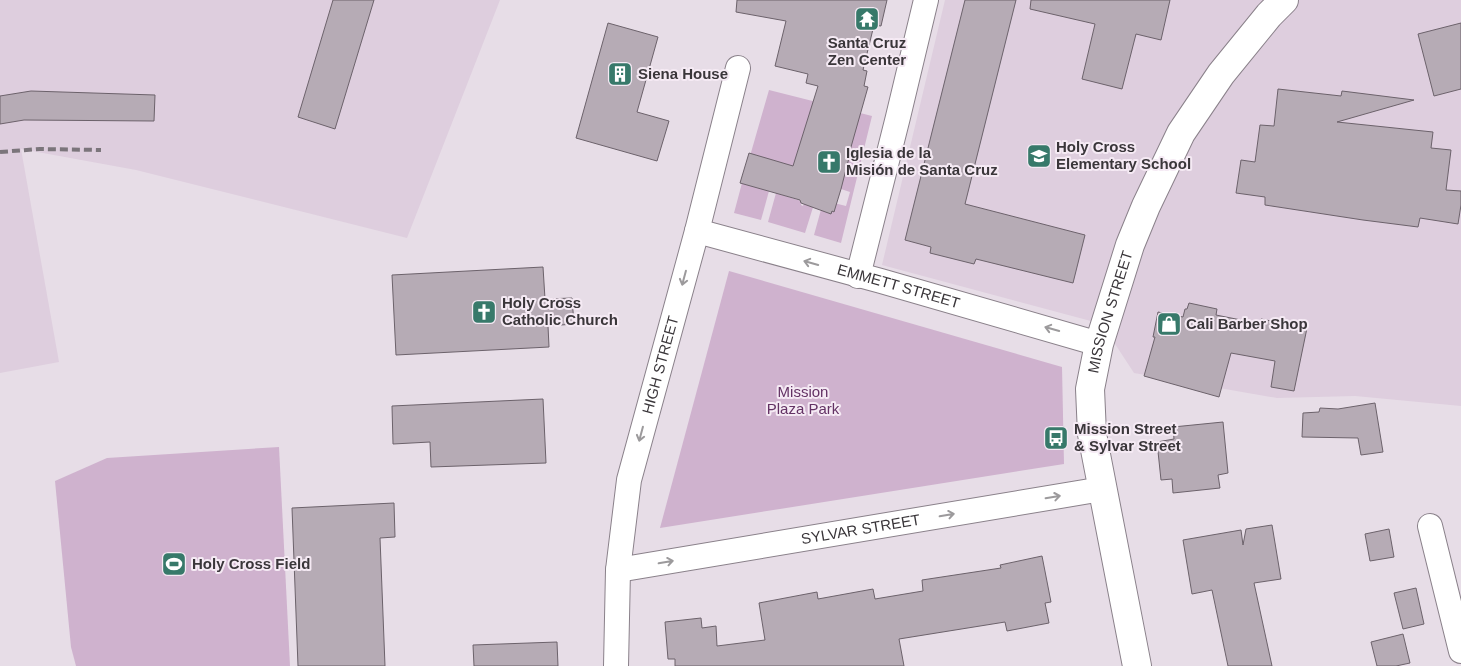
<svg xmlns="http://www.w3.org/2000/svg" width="1461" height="666" font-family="Helvetica,sans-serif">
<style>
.built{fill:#decede}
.green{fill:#cfb2ce}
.building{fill:#b6abb5;stroke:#6c626b}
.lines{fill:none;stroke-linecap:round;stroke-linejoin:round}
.street-casing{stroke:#8a818a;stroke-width:26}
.primary-casing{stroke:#8a818a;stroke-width:30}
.street{stroke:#fff;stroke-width:24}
.primary{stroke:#fff;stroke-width:28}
.rail{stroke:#7b757b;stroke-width:4;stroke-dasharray:8 4;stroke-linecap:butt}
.oneway{stroke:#9c9a9c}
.labels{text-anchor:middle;stroke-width:4;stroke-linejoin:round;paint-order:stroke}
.poi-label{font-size:15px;font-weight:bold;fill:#3a363a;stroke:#f5eaf4;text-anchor:start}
.street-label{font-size:15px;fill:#3a363a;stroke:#f5eaf4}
.park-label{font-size:15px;fill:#633264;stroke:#f5eaf4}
</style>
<rect width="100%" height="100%" fill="#e7dde7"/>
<g class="built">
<path d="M 0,0 L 500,0 L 407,238 L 136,170 L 21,149 L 59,362 L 0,373 Z"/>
<path d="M 945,0 L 1461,0 L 1461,406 L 1355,396 L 1277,398 L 1134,373 L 1102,324 L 882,265 Z"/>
</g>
<g class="green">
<path d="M 769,90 L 872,116 L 841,243 L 814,235 L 822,206 L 834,203 L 846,206 L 850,192 L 841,189 L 809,173 L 750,156 Z"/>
<path d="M 742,183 L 769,191 L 761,220 L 734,213 Z"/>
<path d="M 776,193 L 801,201 L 801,205 L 803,206 L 805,201 L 814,204 L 805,233 L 768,222 Z"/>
<path d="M 729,271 L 1062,367 L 1064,464 L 660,528 Z"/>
<path d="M 279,447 L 290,666 L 76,666 L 71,647 L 55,481 L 107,458 Z"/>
</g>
<g class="building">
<path d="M 333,0 L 374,0 L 335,129 L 298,117 Z"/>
<path d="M 737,0 L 887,0 L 881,26 L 874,25 L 863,70 L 867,71 L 864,86 L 868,87 L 849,154 L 850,154 L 841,189 L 834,212 L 832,211 L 831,214 L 801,203 L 800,200 L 740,183 L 749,153 L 793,166 L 818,86 L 806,83 L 808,74 L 775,66 L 786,21 L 736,12 Z"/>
<path d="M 965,0 L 1016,0 L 965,204 L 1085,235 L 1073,283 L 976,259 L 974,264 L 930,253 L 931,247 L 905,240 Z"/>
<path d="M 1031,0 L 1170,0 L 1161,40 L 1136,34 L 1122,89 L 1082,79 L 1095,24 L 1030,9 Z"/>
<path d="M 608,23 L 658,37 L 637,112 L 669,121 L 657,161 L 576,138 Z"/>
<path d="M 1461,23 L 1461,89 L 1434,96 L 1418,34 Z"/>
<path d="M 1278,89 L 1341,96 L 1342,91 L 1414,100 L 1337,122 L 1433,132 L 1431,148 L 1451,150 L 1446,190 L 1461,191 L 1461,205 L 1458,224 L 1420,218 L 1418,227 L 1363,220 L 1265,205 L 1265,197 L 1236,193 L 1241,160 L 1255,162 L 1260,125 L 1274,126 Z"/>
<path d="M 31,91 L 155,95 L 154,121 L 24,120 L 0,124 L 0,96 Z"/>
<path d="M 543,267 L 545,299 L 572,298 L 574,324 L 548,326 L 549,347 L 396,355 L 392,275 Z"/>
<path d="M 1189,303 L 1217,309 L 1216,315 L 1261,324 L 1261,319 L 1307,328 L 1294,391 L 1271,387 L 1275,361 L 1231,353 L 1219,397 L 1144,376 L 1155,337 L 1153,337 L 1158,312 L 1183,317 L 1185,309 L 1187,309 Z"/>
<path d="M 543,399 L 546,463 L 431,467 L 430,442 L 393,444 L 392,406 Z"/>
<path d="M 1375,403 L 1383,452 L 1361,455 L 1358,438 L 1302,437 L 1303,413 L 1319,412 L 1320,408 L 1338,409 Z"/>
<path d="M 1223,422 L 1228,473 L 1218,475 L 1220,488 L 1173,493 L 1172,479 L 1161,480 L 1157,442 L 1174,439 L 1173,427 Z"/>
<path d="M 394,503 L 395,537 L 380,538 L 385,666 L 298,666 L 292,508 Z"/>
<path d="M 1272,525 L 1281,579 L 1254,583 L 1272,666 L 1228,666 L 1212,590 L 1192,594 L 1183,540 L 1241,530 L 1243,545 L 1246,529 Z"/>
<path d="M 1389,529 L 1394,557 L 1370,561 L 1365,534 Z"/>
<path d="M 1042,556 L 1051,602 L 1045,603 L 1049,623 L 1007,631 L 1005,622 L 899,639 L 904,666 L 675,666 L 675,659 L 668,659 L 665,622 L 701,618 L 702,628 L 716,626 L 717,646 L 765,640 L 759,603 L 817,592 L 818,599 L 873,589 L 875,599 L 923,591 L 922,580 L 1001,568 L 1000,565 Z"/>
<path d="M 1416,588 L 1424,624 L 1403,629 L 1394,593 Z"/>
<path d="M 1403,634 L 1410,663 L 1396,666 L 1377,666 L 1371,642 Z"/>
<path d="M 557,642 L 558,666 L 474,666 L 473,645 Z"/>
</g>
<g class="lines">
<defs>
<g id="street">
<path id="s1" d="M 697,231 L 881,281 L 1099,344"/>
<path d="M 858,276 L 898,117 L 926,0"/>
<path d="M 1430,526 L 1461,651"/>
<path id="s2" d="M 618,570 L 1102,489"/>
<path id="s3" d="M 616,666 L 618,570 L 629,480 L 697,231 L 738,68"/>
</g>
<g id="primary">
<path id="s4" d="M 1137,666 L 1092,434 L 1090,389 L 1099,344 L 1130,245 L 1146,206 L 1181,133 L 1221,74 L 1269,15 L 1284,0"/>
</g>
</defs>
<use href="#street" class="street-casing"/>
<use href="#primary" class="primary-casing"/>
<use href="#street" class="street"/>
<use href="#primary" class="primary"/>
<path class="rail" d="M 0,152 L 40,149 L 101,150"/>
</g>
<defs><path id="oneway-shaft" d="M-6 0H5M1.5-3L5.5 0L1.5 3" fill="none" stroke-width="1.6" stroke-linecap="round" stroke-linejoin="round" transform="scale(1.25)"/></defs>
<g class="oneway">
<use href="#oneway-shaft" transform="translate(811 263) rotate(-164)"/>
<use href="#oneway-shaft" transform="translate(684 278) rotate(105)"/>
<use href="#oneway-shaft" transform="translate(1052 329) rotate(-164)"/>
<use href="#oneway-shaft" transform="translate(641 434) rotate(105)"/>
<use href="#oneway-shaft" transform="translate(1053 497) rotate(-9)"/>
<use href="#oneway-shaft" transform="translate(947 515) rotate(-10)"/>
<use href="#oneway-shaft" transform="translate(666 562) rotate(-10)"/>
</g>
<defs>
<symbol id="temple-square" viewBox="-11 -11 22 22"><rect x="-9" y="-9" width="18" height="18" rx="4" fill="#37796a" stroke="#f5eaf4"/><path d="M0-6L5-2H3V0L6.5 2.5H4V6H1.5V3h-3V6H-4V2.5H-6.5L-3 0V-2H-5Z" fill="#fff"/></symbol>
<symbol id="building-square" viewBox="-11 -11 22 22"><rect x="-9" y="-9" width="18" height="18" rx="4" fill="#37796a" stroke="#f5eaf4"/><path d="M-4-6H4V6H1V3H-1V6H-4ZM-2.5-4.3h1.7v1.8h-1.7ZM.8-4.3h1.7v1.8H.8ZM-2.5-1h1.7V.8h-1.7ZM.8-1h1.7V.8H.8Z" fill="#fff"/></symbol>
<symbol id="school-square" viewBox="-11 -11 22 22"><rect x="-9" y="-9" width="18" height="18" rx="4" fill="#37796a" stroke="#f5eaf4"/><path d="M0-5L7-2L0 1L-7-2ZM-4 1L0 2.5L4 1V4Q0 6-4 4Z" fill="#fff"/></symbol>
<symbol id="church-square" viewBox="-11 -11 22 22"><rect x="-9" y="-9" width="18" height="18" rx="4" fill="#37796a" stroke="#f5eaf4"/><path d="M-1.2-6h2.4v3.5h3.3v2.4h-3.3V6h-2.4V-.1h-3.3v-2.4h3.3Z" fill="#fff"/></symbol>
<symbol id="shop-square" viewBox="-11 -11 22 22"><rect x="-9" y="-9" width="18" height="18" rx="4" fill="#37796a" stroke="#f5eaf4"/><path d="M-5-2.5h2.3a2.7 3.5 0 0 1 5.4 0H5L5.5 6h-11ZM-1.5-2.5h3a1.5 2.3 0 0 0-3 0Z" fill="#fff"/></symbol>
<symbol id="bus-square" viewBox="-11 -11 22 22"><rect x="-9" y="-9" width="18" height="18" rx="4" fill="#37796a" stroke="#f5eaf4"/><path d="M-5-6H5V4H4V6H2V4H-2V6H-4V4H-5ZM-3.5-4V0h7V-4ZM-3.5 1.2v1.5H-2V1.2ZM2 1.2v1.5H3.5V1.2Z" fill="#fff"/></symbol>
<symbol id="stadium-square" viewBox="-11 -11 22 22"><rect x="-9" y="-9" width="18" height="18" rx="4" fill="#37796a" stroke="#f5eaf4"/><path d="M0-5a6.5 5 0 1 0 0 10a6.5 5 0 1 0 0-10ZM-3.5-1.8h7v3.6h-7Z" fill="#fff"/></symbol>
</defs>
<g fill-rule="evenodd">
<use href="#temple-square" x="853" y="5" width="28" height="28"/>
<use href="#building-square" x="606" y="60" width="28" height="28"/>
<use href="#school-square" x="1025" y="142" width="28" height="28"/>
<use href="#church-square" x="815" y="148" width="28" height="28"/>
<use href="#church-square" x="470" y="298" width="28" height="28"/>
<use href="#shop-square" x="1155" y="310" width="28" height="28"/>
<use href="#bus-square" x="1042" y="424" width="28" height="28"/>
<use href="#stadium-square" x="160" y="550" width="28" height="28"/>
</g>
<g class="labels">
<g class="poi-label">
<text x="867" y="48" text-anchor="middle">Santa Cruz<tspan x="867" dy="17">Zen Center</tspan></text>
<text x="638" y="79">Siena House</text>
<text x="1056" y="152">Holy Cross<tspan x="1056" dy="17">Elementary School</tspan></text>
<text x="846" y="158">Iglesia de la<tspan x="846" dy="17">Misión de Santa Cruz</tspan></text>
<text x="502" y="308">Holy Cross<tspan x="502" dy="17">Catholic Church</tspan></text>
<text x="1186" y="329">Cali Barber Shop</text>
<text x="1074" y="434">Mission Street<tspan x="1074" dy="17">&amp; Sylvar Street</tspan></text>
<text x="192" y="569">Holy Cross Field</text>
</g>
<g class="street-label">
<text dy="5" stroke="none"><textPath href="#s1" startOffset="209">EMMETT STREET</textPath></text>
<text dy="5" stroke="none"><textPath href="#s4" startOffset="361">MISSION STREET</textPath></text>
<text dy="5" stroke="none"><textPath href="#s3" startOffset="306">HIGH STREET</textPath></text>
<text dy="5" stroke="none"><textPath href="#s2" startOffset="246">SYLVAR STREET</textPath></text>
</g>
<g class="park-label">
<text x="803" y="397">Mission<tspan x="803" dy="17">Plaza Park</tspan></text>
</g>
</g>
</svg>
